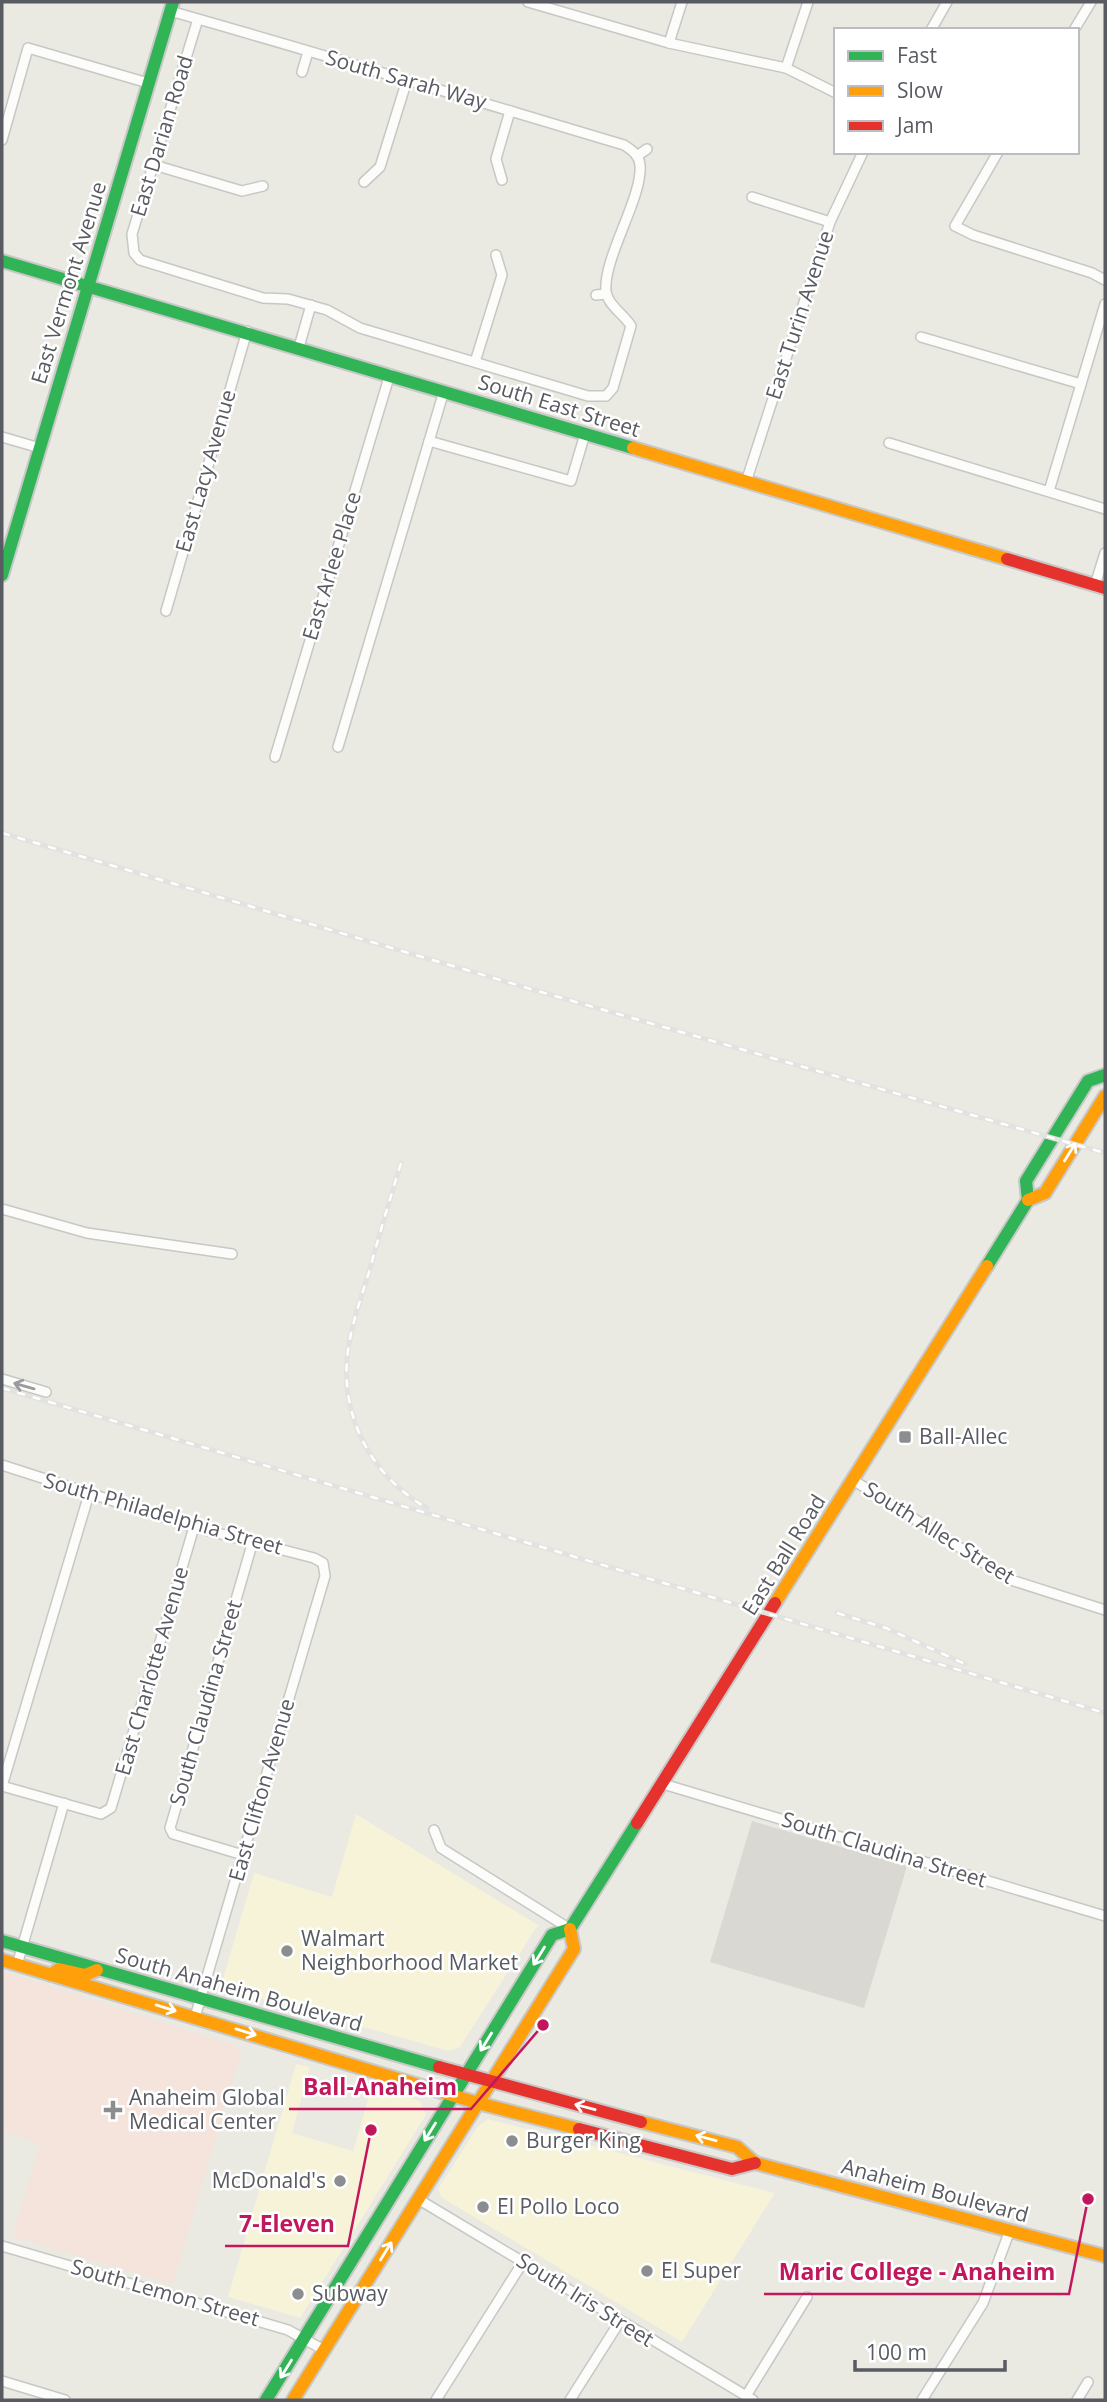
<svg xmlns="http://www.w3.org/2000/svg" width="1107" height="2402" font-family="'Open Sans',sans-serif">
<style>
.commercial{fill:#f6f3d9}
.industrial{fill:#d9d8d2}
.medical{fill:#f4e4dc}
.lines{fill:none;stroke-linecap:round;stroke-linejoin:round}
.street-casing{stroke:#c7c8c6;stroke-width:12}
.fast-casing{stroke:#c7c8c7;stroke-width:16}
.slow-casing{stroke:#c7c8c7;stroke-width:16}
.jam-casing{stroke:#c7c8c7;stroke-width:16}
.street{stroke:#fcfcfb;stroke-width:9}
.fast{stroke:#30b455;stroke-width:12}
.slow{stroke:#ff9f0a;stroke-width:12}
.jam{stroke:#e5322d;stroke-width:12}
.rail-casing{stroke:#e2e2e1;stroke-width:5}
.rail{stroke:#fff;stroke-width:2.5;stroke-dasharray:8;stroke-linecap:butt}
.oneway{stroke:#fff}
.oneway2{stroke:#9a9b9f}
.poi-dot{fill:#8b8d8e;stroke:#fff;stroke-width:2.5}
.labels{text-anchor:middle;stroke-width:5;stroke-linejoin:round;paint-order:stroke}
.street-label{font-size:21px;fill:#585b61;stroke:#fff}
.poi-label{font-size:21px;fill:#585b61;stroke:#fff;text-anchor:start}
.leader{fill:none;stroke:#c2185b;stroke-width:2.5}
.callout-dot{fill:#c2185b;stroke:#fff;stroke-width:2.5}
.callout-label{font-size:23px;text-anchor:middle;font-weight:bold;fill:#c2185b;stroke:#fff;stroke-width:5;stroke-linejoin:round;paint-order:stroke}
</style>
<rect width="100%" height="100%" fill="#eae9e2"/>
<g class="commercial">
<path d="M 356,1814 L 538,1925 L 460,2047 L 449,2051 L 229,1990 L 222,1982 L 254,1873 L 332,1897 Z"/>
<path d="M 296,2064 L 310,2067 L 292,2133 L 353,2151 L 372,2086 L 420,2101 L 426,2115 L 300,2318 L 228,2297 Z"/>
<path d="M 488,2119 L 775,2193 L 682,2342 L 441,2197 L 438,2189 L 478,2126 Z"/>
</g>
<path class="industrial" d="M 752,1821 L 907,1866 L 864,2008 L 710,1962 Z"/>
<path class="medical" d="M 2,1971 L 242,2048 L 173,2284 L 12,2236 L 40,2144 L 2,2131 Z"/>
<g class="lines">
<defs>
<g id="street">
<path d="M 528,2 L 669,43 L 786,68 L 836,93"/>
<path d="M 170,11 C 322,54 473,100 624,145 C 632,150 639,155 640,165 C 643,197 603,258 606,291 C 608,306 624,314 631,326 L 613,388 L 606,396 L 588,396 L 360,328 L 327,310 L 288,299 L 263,298 L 140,260 L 134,253 L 132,234 L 198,19"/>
<path d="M 931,30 L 947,2"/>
<path d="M 1074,30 L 1091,2"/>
<path d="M 669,43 L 682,2"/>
<path d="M 786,68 L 808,2"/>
<path d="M 302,72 L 308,52"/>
<path d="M 2,140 L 28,48 L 148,83"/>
<path d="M 998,152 L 955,226 L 973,235 L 1092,273 L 1105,280"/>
<path d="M 637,156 L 647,149"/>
<path d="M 154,165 L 242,191 L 263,186"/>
<path d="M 502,180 L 496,159 L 510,111"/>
<path d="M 364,182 L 380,167 L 407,80"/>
<path d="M 752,197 L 830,222"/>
<path d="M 596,295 L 606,294"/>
<path d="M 921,337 L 1081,384"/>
<path d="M 299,347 L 311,305"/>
<path d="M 475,362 L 502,275 L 496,255"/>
<path d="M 2,437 L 40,448"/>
<path d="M 429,441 L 571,481 L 585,434"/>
<path d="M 889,443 L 1105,509"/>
<path d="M 746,482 L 830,222 L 863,152"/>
<path d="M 1049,491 L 1105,304"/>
<path d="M 1095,585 L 1105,553"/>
<path d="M 166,611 L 247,331"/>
<path d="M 338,747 L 444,391"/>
<path d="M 275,757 L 390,374"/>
<path d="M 2,1209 L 87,1233 L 232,1254"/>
<path d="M 2,1379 L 46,1392"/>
<path d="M 2,1465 L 194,1527 L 314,1558 L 323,1563 L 325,1576 L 195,2017"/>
<path d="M 853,1480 L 1011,1580 L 1105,1610"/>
<path d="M 89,1494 L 2,1786 L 101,1814 L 111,1808 L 194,1527"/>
<path d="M 663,1784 L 1105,1916"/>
<path d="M 434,1830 L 441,1848 L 570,1929"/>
<path d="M 243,1855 L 173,1834 L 170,1828 L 253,1541"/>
<path d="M 17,1965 L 64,1803"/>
<path d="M 418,2199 L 753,2400"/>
<path d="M 2,2246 L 288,2330 L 324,2350"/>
<path d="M 2,2381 L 65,2400"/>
<path d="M 746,2396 L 807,2297"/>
<path d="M 436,2400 L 523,2262"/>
<path d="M 570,2400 L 620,2321"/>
<path d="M 922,2400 L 983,2303 L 1010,2230"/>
<path d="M 1077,2400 L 1088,2382"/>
</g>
<g id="fast">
<path d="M 2,261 L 633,448"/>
<path d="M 2,575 L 173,2"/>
<path d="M 987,1266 L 1028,1200 L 1026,1181 L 1088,1081 L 1105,1075"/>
<path d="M 2,1941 L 439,2067"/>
<path d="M 266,2400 L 552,1935 L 570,1929 L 637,1823"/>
</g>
<g id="slow">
<path d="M 633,448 L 1007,559"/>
<path d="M 1028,1200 L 1045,1193 L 1105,1096"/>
<path d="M 775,1603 L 987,1266"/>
<path d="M 2,1960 L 478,2103 L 579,2129"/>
<path d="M 51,1975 L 59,1969 L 85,1975 L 97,1970"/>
<path d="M 641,2122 L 737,2147 L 755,2163 L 1105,2256"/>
<path d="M 293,2400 L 574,1949 L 570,1929"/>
</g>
<g id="jam">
<path d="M 1007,559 L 1105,588"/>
<path d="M 637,1823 L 775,1603"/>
<path d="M 439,2067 L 641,2122"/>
<path d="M 579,2129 L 732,2169 L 755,2163"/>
</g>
</defs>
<use href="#street" class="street-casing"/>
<use href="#fast" class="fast-casing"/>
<use href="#slow" class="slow-casing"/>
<use href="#jam" class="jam-casing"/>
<use href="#street" class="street"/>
<use href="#fast" class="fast"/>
<use href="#slow" class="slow"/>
<use href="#jam" class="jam"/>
<defs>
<g id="rail">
<path d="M 2,833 L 541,992 L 1105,1153"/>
<path d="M 401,1163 C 390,1199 379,1235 369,1272 C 362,1295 353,1320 349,1344 C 337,1411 369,1475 427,1508"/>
<path d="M 2,1388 L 1105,1713"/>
<path d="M 837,1613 L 886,1628 L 965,1664"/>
</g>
</defs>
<use href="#rail" class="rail-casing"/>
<use href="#rail" class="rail"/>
</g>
<defs><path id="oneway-shaft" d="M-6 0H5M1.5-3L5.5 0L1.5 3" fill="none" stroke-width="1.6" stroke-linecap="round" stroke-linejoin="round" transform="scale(1.75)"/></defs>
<g class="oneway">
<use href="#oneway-shaft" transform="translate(1070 1152) rotate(-58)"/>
<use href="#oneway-shaft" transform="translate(539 1956) rotate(122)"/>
<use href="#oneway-shaft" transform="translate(166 2008) rotate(17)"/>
<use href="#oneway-shaft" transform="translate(246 2032) rotate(17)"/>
<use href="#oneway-shaft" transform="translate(486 2042) rotate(122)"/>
<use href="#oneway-shaft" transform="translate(585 2107) rotate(-165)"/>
<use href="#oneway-shaft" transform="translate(430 2132) rotate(122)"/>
<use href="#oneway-shaft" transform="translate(706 2138) rotate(-165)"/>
<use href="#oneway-shaft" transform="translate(386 2251) rotate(-58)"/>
<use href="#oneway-shaft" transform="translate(286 2369) rotate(122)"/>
</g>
<use class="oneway2" href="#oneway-shaft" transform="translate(24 1386) rotate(-164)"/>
<g class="poi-dot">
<rect x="898" y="1430" width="14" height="14" rx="3.5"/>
<circle cx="287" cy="1951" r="7"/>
<path d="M109.5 2099.5h7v7h7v7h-7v7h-7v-7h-7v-7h7z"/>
<circle cx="512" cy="2141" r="7"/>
<circle cx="340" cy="2181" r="7"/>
<circle cx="483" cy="2207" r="7"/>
<circle cx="647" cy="2271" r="7"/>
<circle cx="298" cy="2294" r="7"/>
</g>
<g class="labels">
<g class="street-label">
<text transform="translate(406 80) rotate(16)" y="7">South Sarah Way</text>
<text transform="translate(162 136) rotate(-73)" y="7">East Darian Road</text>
<text transform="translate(69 283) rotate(-73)" y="7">East Vermont Avenue</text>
<text transform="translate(800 315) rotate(-72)" y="7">East Turin Avenue</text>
<text transform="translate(559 406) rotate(17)" y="7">South East Street</text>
<text transform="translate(206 471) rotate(-74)" y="7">East Lacy Avenue</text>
<text transform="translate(332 566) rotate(-73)" y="7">East Arlee Place</text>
<text transform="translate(163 1514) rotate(16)" y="7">South Philadelphia Street</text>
<text transform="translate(939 1533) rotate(32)" y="7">South Allec Street</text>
<text transform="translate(784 1555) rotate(-58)" y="7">East Ball Road</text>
<text transform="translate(152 1671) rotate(-74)" y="7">East Charlotte Avenue</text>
<text transform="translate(206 1703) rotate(-74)" y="7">South Claudina Street</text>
<text transform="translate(262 1790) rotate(-74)" y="7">East Clifton Avenue</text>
<text transform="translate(884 1850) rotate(17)" y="7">South Claudina Street</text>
<text transform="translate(239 1990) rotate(16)" y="7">South Anaheim Boulevard</text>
<text transform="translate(935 2191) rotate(15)" y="7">Anaheim Boulevard</text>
<text transform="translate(165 2293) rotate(16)" y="7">South Lemon Street</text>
<text transform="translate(585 2300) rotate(32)" y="7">South Iris Street</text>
</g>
<g class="poi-label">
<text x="919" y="1444">Ball-Allec</text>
<text x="301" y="1946">Walmart<tspan x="301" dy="24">Neighborhood Market</tspan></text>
<text x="129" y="2105">Anaheim Global<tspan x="129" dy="24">Medical Center</tspan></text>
<text x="526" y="2148">Burger King</text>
<text x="326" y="2188" text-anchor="end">McDonald's</text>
<text x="497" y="2214">El Pollo Loco</text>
<text x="661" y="2278">El Super</text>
<text x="312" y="2301">Subway</text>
</g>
</g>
<path class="leader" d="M543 2025L471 2109H289M371 2130L348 2246H225M1088 2199L1069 2294H764"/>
<g class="callout-dot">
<circle cx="543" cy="2025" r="7"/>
<circle cx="371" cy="2130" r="7"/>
<circle cx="1088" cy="2199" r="7"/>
</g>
<g class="callout-label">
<text x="380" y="2095">Ball-Anaheim</text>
<text x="287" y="2232">7-Eleven</text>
<text x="917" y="2280">Maric College - Anaheim</text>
</g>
<rect width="1107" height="2402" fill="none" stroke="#585b61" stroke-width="7"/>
<rect x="834" y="28" width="245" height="126" fill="#ffffff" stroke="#bcbdc0" stroke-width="2"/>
<rect x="848" y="51" width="35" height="10" fill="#30b455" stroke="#bcbdc0" stroke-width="2"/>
<text x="897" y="63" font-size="21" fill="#585b61">Fast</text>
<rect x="848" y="86" width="35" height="10" fill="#ff9f0a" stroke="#bcbdc0" stroke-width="2"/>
<text x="897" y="98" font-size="21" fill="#585b61">Slow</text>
<rect x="848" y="121" width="35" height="10" fill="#e5322d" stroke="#bcbdc0" stroke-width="2"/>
<text x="897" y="133" font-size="21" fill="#585b61">Jam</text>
<path d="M855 2360v10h150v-10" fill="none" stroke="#585b61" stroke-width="3.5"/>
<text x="866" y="2360" font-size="21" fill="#585b61" stroke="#ffffff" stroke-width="5" paint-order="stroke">100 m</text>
</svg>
